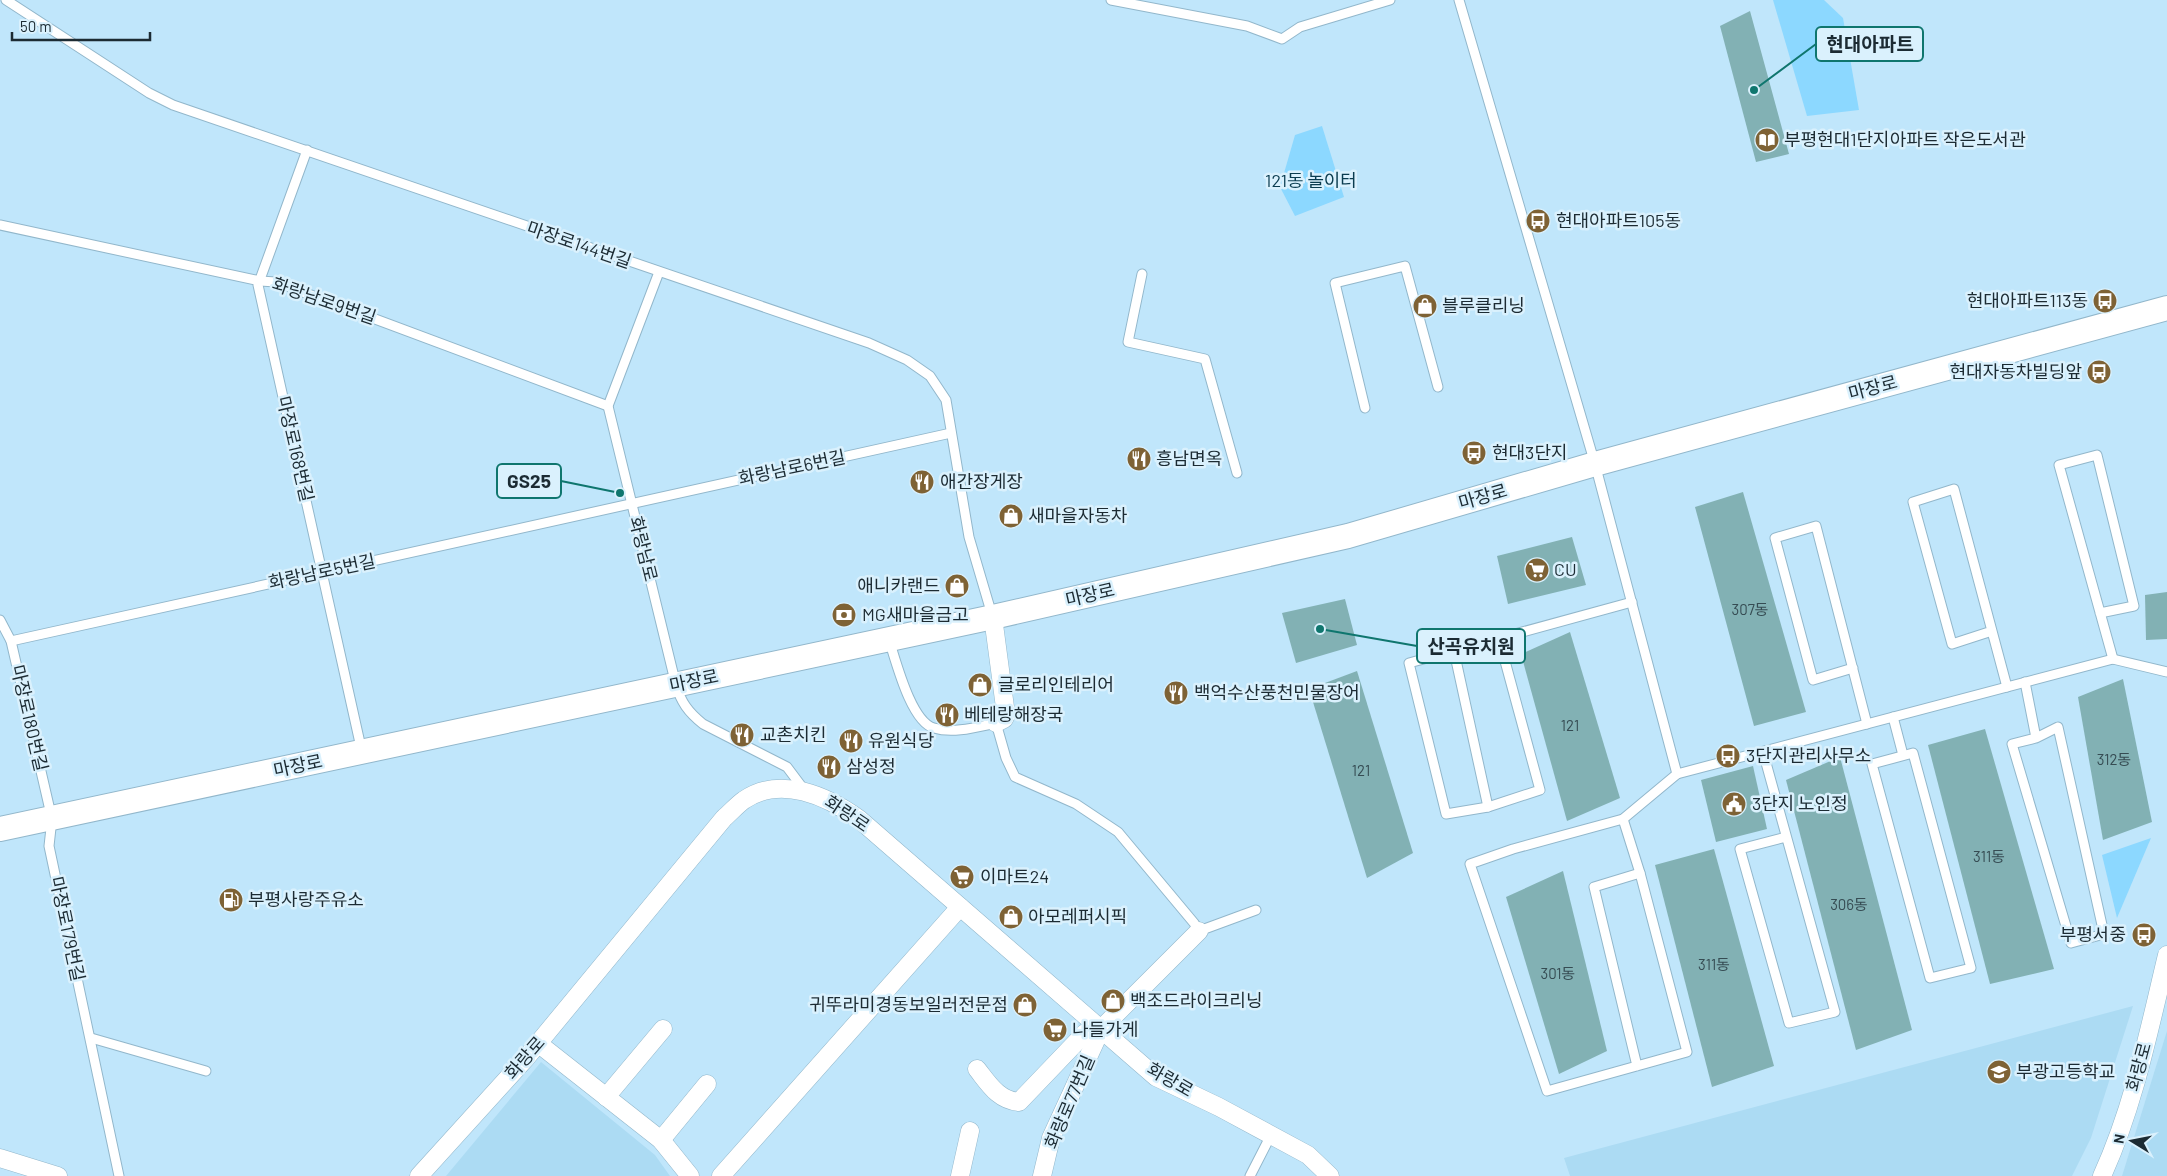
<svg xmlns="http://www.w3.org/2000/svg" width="2167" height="1176" font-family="Barlow,'Noto Sans KR',sans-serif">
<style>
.built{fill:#acdbf3}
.green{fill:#8cd8ff}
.building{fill:#82b1b4}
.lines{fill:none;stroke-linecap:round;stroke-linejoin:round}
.lane-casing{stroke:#92b7cb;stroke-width:11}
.street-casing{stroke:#92b7cb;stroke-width:19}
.secondary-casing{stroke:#92b7cb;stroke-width:26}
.lane{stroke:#fff;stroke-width:9}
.street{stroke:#fff;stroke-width:18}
.secondary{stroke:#fff;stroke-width:24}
.labels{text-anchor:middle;stroke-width:5;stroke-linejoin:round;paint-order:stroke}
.number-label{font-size:15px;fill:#364c53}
.poi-label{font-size:18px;fill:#1c2b33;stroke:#daf1fd;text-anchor:start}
.park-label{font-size:18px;fill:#0a3c50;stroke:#daf1fd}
.street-label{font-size:18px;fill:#1c2b33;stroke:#daf1fd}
.leader{fill:none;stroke:#0f766e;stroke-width:2}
.callout-dot{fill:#0f766e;stroke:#daf1fd;stroke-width:2}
.callout{fill:#daf1fd;stroke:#0f766e;stroke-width:2}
.callout-label{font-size:19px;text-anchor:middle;font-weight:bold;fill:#1c2b33}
</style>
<rect width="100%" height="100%" fill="#c0e6fb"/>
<g class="built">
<path d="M 2133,1006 L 2091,1138 L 2072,1176 L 1570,1176 L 1564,1158 Z"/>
<path d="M 2167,1031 L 2167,1176 L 2122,1176 Z"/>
<path d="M 541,1062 L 655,1155 L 670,1176 L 446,1176 Z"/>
</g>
<g class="green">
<path d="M 1773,0 L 1824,0 L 1843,18 L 1859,110 L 1807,116 Z"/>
<path d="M 1322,126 L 1344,197 L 1295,216 L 1280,187 L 1295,135 Z"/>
<path d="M 2151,838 L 2117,918 L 2102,855 Z"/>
</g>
<g class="building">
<path d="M 1750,11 L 1789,154 L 1756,162 L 1720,26 Z"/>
<path d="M 1743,492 L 1806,712 L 1754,726 L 1695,507 Z"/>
<path d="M 1572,537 L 1586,585 L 1508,604 L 1497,556 Z"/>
<path d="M 2167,592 L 2167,639 L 2146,640 L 2145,595 Z"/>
<path d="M 1345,599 L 1357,645 L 1296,663 L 1282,613 Z"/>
<path d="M 1570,632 L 1620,798 L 1567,821 L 1521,654 Z"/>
<path d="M 1357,671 L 1413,853 L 1367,878 L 1309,689 Z"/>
<path d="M 2123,679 L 2152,822 L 2103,840 L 2078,697 Z"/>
<path d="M 1985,729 L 2054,969 L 1990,984 L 1928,745 Z"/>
<path d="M 1840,757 L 1912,1030 L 1856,1050 L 1786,780 Z"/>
<path d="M 1753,766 L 1767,829 L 1716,842 L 1701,780 Z"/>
<path d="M 1714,849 L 1774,1066 L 1712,1087 L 1655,865 Z"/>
<path d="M 1563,871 L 1607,1051 L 1559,1074 L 1506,897 Z"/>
</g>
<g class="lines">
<defs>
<g id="lane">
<path d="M 6,0 L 149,93 L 173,105 L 869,343 L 907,360 L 930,376 L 946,400 L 969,537 L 992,615"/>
<path d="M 1111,0 L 1247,26 L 1282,39 L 1300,27 L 1390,0"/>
<path d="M 1459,0 L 1595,464 L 1677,774 L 2113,659 L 2167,672"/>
<path d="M 307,150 L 258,285 L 362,752"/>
<path d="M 0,225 L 260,281 L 276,282 L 608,406"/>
<path d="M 659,272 L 608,406 L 676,685 C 681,702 688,712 703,724 L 787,767 L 805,791"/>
<path d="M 1142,274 L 1128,342 L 1205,359 L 1237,473"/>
<path d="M 1365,408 L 1335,283 L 1405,266 L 1438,387"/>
<path d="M 2100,613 L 2134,606 L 2097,455 L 2059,465 L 2113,659"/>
<path d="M 0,620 L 11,641 L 52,819 L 49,846 L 119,1176"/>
<path d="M 1992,631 L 1952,644 L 1913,502 L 1954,489 L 2007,687"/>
<path d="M 1499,639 L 1540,790 L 1488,807 L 1446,814 L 1409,663 L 1632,602"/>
<path d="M 889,640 C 896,661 911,722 934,728 C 953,734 977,727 996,723 L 1006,758 L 1015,777 L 1076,804 L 1118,832 L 1194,923 L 1199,931 L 1256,910"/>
<path d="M 11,641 L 951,433"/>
<path d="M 1454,651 L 1488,807"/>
<path d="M 1853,668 L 1813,680 L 1775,538 L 1816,526 L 1867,724"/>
<path d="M 2025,682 L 2036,738 L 2012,744 L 2071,943 L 2104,934 L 2058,727 L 2036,738"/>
<path d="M 1893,717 L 1903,755"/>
<path d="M 1763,752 L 1835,1012 L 1789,1023 L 1740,849 L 1786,837"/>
<path d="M 1913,753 L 1971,968 L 1930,978 L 1872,764 Z"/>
<path d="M 1623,819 L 1640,873"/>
<path d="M 91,1038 L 206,1071"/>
<path d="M 1637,1066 L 1594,887 L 1640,873 L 1687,1052 L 1547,1091 L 1470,864 L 1513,849 L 1623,819 L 1677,774"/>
<path d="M 1250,1176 L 1271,1135"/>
</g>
<g id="street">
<path d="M 993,617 L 1006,715 L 1004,719 L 996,723"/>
<path d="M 539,1044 L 661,1140 L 690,1176"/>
<path d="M 977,1069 C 989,1084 998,1100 1019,1102 L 1085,1033 L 1101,1029 L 1199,931"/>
<path d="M 606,1097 L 663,1029"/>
<path d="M 661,1140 L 707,1084"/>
<path d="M 0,1158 L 58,1176"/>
<path d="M 419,1176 L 526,1058 L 724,818 C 731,812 737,805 744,800 C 781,775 827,796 859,819 L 1156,1077 L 1219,1107 L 1308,1155 L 1330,1176"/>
<path d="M 721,1176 L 960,907"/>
<path d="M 960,1176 L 970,1131"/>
<path d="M 1042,1176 L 1051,1138 L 1101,1029"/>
<path d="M 2102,1176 C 2134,1106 2149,1030 2167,955"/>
</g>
<path id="secondary" d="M 0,829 L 993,617 L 1348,536 L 1595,464 L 2167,308"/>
</defs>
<use href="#lane" class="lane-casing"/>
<use href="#street" class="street-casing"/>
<use href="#secondary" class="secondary-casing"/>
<use href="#lane" class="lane"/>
<use href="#street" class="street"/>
<use href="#secondary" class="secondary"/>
</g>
<defs>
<symbol id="library-disc" viewBox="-11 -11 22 22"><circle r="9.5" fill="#7e6235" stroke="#daf1fd"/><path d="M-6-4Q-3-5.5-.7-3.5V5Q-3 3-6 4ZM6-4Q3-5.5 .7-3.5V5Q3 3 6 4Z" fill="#fff"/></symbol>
<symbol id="bus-disc" viewBox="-11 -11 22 22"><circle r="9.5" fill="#7e6235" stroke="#daf1fd"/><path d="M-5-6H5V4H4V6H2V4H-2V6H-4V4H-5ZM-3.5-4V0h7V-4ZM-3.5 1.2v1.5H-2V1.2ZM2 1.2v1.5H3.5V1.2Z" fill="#fff"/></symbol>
<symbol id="shop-disc" viewBox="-11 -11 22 22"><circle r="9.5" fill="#7e6235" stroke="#daf1fd"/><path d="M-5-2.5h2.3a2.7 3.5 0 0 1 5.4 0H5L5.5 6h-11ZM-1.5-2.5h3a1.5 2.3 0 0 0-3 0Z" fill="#fff"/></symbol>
<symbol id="restaurant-disc" viewBox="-11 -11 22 22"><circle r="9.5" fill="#7e6235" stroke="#daf1fd"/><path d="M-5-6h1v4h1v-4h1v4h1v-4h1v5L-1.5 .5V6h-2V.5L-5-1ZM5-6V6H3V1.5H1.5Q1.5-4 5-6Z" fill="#fff"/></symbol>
<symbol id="supermarket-disc" viewBox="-11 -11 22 22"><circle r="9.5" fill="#7e6235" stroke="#daf1fd"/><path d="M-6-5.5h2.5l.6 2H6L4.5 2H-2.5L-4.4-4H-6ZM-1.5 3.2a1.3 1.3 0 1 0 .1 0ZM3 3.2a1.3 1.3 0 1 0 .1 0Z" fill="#fff"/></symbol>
<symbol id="bank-disc" viewBox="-11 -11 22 22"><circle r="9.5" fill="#7e6235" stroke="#daf1fd"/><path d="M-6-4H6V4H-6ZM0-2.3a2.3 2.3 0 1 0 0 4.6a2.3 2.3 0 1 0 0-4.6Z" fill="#fff"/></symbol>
<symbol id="civic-disc" viewBox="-11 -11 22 22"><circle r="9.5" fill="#7e6235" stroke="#daf1fd"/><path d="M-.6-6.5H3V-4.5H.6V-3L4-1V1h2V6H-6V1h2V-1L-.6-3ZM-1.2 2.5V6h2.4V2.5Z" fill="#fff"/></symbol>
<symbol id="fuel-disc" viewBox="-11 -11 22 22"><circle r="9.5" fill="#7e6235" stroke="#daf1fd"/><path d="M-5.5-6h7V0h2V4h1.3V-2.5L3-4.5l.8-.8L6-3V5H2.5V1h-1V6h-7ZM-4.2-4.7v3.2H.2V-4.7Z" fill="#fff"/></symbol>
<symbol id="school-disc" viewBox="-11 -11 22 22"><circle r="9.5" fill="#7e6235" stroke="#daf1fd"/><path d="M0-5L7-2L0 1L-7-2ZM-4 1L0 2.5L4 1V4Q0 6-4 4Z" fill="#fff"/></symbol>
</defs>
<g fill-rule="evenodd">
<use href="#library-disc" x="1753" y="126" width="28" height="28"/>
<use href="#bus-disc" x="1524" y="207" width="28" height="28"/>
<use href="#bus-disc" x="2091" y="287" width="28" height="28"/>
<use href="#shop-disc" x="1411" y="292" width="28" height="28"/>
<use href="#bus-disc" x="2085" y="358" width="28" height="28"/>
<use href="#bus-disc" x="1460" y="439" width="28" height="28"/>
<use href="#restaurant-disc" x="1125" y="445" width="28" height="28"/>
<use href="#restaurant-disc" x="908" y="468" width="28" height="28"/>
<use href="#shop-disc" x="997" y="502" width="28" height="28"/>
<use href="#supermarket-disc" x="1523" y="556" width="28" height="28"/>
<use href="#shop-disc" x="943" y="572" width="28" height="28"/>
<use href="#bank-disc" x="830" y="601" width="28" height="28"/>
<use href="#shop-disc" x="966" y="671" width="28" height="28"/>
<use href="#restaurant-disc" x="1162" y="679" width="28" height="28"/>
<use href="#restaurant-disc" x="933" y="701" width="28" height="28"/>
<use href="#restaurant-disc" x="728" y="721" width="28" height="28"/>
<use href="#restaurant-disc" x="837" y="727" width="28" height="28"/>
<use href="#bus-disc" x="1714" y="742" width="28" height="28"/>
<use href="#restaurant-disc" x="815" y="753" width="28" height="28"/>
<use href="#civic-disc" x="1720" y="790" width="28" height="28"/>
<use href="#supermarket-disc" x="948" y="863" width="28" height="28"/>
<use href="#fuel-disc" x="217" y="886" width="28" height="28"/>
<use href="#shop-disc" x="997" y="903" width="28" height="28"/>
<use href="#bus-disc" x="2130" y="921" width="28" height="28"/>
<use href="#shop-disc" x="1099" y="987" width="28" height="28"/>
<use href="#shop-disc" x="1011" y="991" width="28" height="28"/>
<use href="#supermarket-disc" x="1041" y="1016" width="28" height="28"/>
<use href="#school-disc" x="1985" y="1058" width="28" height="28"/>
</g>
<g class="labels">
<g class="number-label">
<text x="1750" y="615">307동</text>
<text x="1570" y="731">121</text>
<text x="2114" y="765">312동</text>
<text x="1361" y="776">121</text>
<text x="1989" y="862">311동</text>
<text x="1849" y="910">306동</text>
<text x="1714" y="970">311동</text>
<text x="1558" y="979">301동</text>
</g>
<g class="poi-label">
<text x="1784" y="146">부평현대1단지아파트 작은도서관</text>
<text x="1556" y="227">현대아파트105동</text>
<text x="2088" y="307" text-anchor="end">현대아파트113동</text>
<text x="1442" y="312">블루클리닝</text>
<text x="2082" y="378" text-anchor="end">현대자동차빌딩앞</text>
<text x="1492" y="459">현대3단지</text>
<text x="1156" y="465">흥남면옥</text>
<text x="940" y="488">애간장게장</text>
<text x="1028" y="522">새마을자동차</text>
<text x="1554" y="576">CU</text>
<text x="940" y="592" text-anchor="end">애니카랜드</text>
<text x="862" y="621">MG새마을금고</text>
<text x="998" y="691">글로리인테리어</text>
<text x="1194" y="699">백억수산풍천민물장어</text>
<text x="964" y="721">베테랑해장국</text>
<text x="760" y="741">교촌치킨</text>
<text x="868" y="747">유원식당</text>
<text x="1746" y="762">3단지관리사무소</text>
<text x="846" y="773">삼성정</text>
<text x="1752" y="810">3단지 노인정</text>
<text x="980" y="883">이마트24</text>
<text x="248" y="906">부평사랑주유소</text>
<text x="1028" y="923">아모레퍼시픽</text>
<text x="2126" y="941" text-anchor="end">부평서중</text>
<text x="1130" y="1007">백조드라이크리닝</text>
<text x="1008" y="1011" text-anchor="end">귀뚜라미경동보일러전문점</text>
<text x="1072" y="1036">나들가게</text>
<text x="2016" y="1078">부광고등학교</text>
</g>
<g class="park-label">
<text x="1311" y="187">121동 놀이터</text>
</g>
<g class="street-label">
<text transform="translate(579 245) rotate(19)" y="6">마장로144번길</text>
<text transform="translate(324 301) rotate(19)" y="6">화랑남로9번길</text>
<text transform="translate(1873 388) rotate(-15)" y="6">마장로</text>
<text transform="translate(295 449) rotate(77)" y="6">마장로168번길</text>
<text transform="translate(792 468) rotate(-12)" y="6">화랑남로6번길</text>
<text transform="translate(1483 497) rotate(-16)" y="6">마장로</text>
<text transform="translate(643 549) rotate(76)" y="6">화랑남로</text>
<text transform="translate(322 572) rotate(-12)" y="6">화랑남로5번길</text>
<text transform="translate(1090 595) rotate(-13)" y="6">마장로</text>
<text transform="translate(694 681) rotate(-12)" y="6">마장로</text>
<text transform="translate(29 718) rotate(77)" y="6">마장로180번길</text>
<text transform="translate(298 766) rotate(-12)" y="6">마장로</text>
<text transform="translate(847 814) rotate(34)" y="6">화랑로</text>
<text transform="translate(67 929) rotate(78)" y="6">마장로179번길</text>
<text transform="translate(525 1058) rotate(-49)" y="6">화랑로</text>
<text transform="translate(2139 1067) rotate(-75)" y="6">화랑로</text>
<text transform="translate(1170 1080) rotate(30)" y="6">화랑로</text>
<text transform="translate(1070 1102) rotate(-67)" y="6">화랑로77번길</text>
</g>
</g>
<path class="leader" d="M1754 90L1816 44M620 493L561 481M1320 629L1417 646"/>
<g class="callout-dot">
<circle cx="1754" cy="90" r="5"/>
<circle cx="620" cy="493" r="5"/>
<circle cx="1320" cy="629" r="5"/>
</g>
<g class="callout">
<rect x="1816" y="27" width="107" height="34" rx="5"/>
<rect x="497" y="464" width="64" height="34" rx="5"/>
<rect x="1417" y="629" width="108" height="34" rx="5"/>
</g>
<g class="callout-label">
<text x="1870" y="51">현대아파트</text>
<text x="529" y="488">GS25</text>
<text x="1471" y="653">산곡유치원</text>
</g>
<g transform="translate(2132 1141) rotate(280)" stroke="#daf1fd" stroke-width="4" paint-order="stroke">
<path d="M0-4L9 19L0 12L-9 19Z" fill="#1c2b33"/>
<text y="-8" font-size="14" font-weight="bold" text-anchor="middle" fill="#1c2b33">N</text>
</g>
<path d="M12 32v8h138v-8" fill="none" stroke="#1c2b33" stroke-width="2.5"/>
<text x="20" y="32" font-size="15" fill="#1c2b33" stroke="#daf1fd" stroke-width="4" paint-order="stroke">50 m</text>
</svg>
